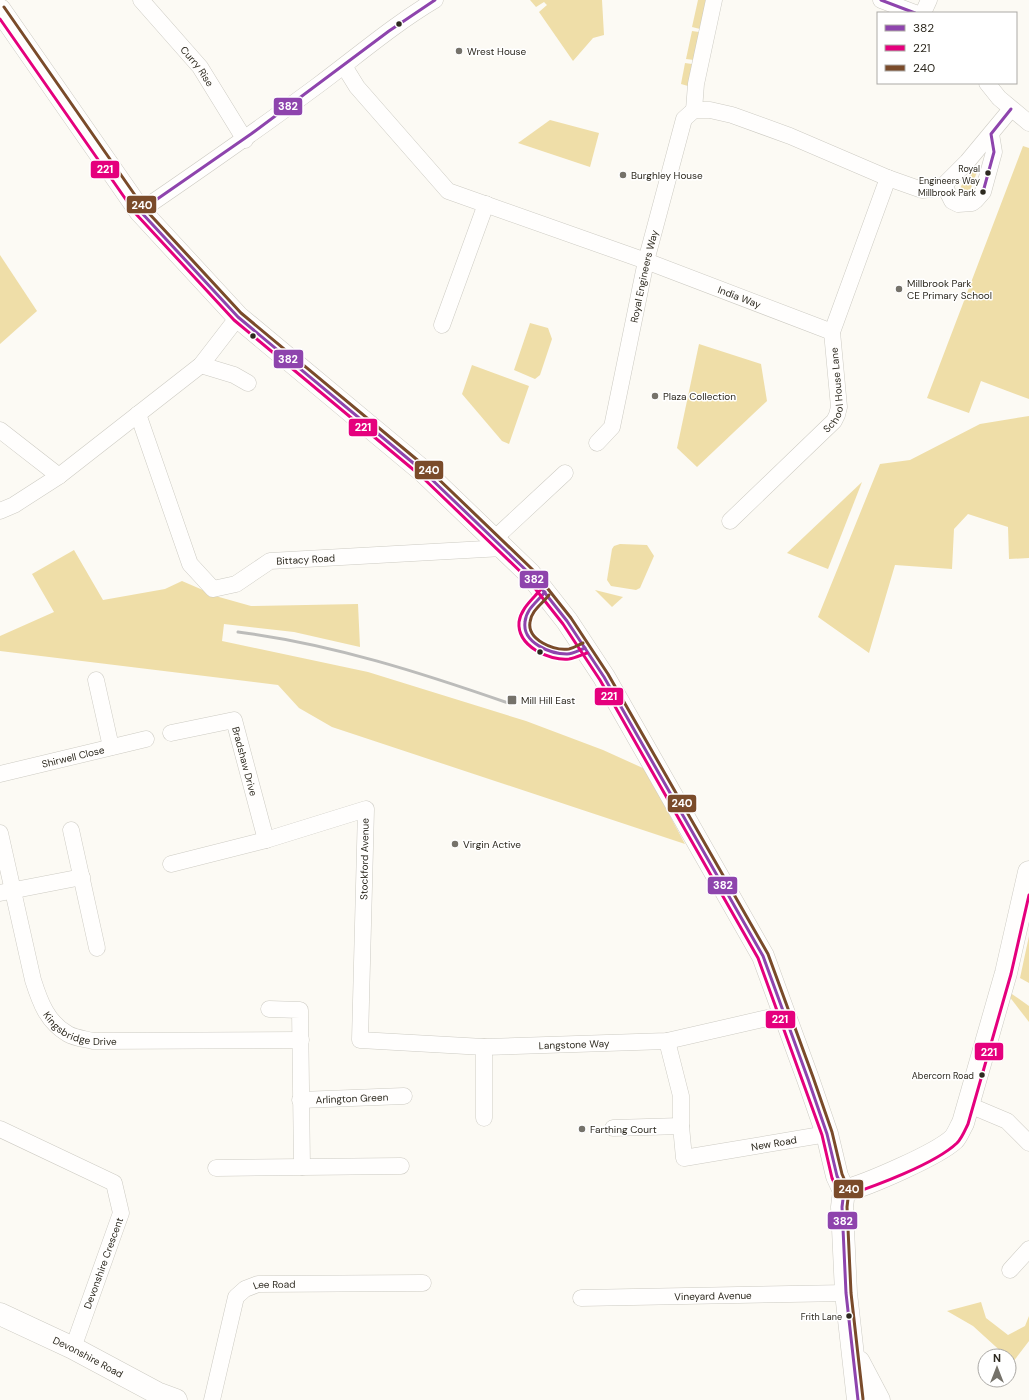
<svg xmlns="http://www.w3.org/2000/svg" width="1029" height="1400" font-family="'DM Sans',sans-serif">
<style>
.green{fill:#efdea8}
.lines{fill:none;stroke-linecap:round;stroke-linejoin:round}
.street-casing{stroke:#cdcbc3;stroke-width:17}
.secondary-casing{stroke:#cdcbc3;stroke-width:23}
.street{stroke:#fffefd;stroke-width:16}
.secondary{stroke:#fffefd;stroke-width:22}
.rail{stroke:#bcbcba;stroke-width:3}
.bus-1-casing{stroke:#fff;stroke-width:6}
.bus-2-casing{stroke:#fff;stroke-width:6}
.bus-3-casing{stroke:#fff;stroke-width:6}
.bus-1{stroke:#8e44ad;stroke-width:3}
.bus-2{stroke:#e5007d;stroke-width:3}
.bus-3{stroke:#7a4b2a;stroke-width:3}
.bus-dot{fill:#2d291f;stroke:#fff;stroke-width:1.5}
.poi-dot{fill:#75726a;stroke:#fff;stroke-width:1.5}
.labels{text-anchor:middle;stroke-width:3;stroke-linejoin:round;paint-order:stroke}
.bus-label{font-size:9px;fill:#2d291f;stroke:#fff;text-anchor:end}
.poi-label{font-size:10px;fill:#2d291f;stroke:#fff;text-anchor:start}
.street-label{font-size:10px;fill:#2d291f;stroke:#fff}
.line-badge{stroke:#fff;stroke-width:1.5}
.badge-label{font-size:11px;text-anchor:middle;font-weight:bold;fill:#fff}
</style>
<rect width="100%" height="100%" fill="#fcfaf4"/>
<g class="green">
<path d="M 530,0 L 602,0 L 604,35 L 593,38 L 573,61 L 539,12 L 547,5 L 544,2 L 536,7 Z"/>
<path d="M 698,0 L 707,0 L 700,29 L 692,27 Z"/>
<path d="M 692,31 L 699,32 L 694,60 L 686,59 Z"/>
<path d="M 685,63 L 692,64 L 688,86 L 681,84 Z"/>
<path d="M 550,120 L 599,133 L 590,167 L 518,143 Z"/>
<path d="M 1023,146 L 1029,148 L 1029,399 L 981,381 L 969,413 L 927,398 Z"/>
<path d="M 975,168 L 978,169 L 970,191 L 962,194 L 960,191 L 961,186 Z"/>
<path d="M 0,255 L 37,311 L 0,344 Z"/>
<path d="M 530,323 L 548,328 L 552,339 L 540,375 L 535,379 L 514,370 Z"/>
<path d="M 699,344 L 761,364 L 767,401 L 697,467 L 677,448 Z"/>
<path d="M 472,365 L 529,386 L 509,444 L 502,441 L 462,394 Z"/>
<path d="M 1029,416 L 1029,558 L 1009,559 L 1008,527 L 968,514 L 954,529 L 952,569 L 895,565 L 869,653 L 818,617 L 880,464 L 910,460 L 980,424 Z"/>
<path d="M 862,482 L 828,569 L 787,553 Z"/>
<path d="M 620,544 L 647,545 L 654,556 L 640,588 L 636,590 L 611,586 L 607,580 L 612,549 L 614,546 Z"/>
<path d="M 74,550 L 103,600 L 165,589 L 182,581 L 219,597 L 251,606 L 358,604 L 360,647 L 294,632 L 224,624 L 222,641 L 368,672 L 526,721 L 603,750 L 645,769 L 685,844 L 332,727 L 299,708 L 278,685 L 0,651 L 0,636 L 54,612 L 32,574 Z"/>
<path d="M 595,590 L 623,597 L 612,607 Z"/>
<path d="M 1029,936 L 1029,983 L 1020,978 Z"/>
<path d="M 1002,987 L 1029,1006 L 1029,1022 Z"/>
<path d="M 981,1302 L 986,1318 L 1008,1335 L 1025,1326 L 1029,1316 L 1029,1341 L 1013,1362 L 1009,1356 L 1006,1356 L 973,1326 L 947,1311 Z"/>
</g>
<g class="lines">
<defs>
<g id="street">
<path id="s1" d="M 141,0 L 200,67 L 245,140"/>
<path d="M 881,0 L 915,13"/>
<path d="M 923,13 L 929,0"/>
<path id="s2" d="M 344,66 L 357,87 L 448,191 L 646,261 L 832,332"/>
<path d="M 987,83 L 999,98 L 1029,123"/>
<path d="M 694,110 L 696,84 L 714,0"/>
<path d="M 944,185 L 952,201 L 958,204 L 972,203 L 976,200 L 983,192 L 994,152 L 991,134"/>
<path d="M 140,211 C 200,170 259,129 317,86 C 356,57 393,25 435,0"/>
<path d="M 442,325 L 486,204"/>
<path d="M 201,365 L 234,375 L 248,383"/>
<path id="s3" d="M 138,414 L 190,564 L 213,589 L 236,584 L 270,561 L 503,548"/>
<path d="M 0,430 L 59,476"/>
<path id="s4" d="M 597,443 L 612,427 L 646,261 L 684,119 L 694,110 L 710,110 L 732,115 L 790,136 L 888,178 L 922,190 L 932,189 L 944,185 L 967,162 L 1011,109"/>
<path d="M 0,511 L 14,505 L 59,476 L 201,365 L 238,317"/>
<path id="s5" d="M 730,521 L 834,421 L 837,415 L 839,407 L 832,332 L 888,178"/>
<path d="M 494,539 L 565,473"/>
<path d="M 96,680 L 111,747"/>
<path id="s6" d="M 171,733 L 234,720 L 266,840"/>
<path id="s7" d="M 0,774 L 146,739"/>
<path d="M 71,830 L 97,948"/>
<path id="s8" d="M 0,833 L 33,980 C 40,1002 47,1022 68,1034 C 75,1038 85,1039 93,1041 L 301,1040"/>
<path id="s9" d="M 171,864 L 266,840 L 366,809 L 360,1040 L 484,1047 L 667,1041 L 785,1014"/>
<path d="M 0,893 L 82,877"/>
<path d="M 269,1009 L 300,1010 L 302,1167"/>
<path id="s10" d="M 667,1041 L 681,1096 L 681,1126 L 684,1158 L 827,1134"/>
<path d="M 484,1047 L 484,1118"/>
<path id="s11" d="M 300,1100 L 404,1096"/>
<path d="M 969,1105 L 1007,1121 L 1029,1143"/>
<path d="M 613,1128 L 681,1126"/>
<path d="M 0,1129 L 114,1183 L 121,1213 L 73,1348"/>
<path d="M 216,1168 L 401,1166"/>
<path d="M 1010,1270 L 1029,1249"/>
<path id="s12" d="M 581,1298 L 846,1293"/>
<path id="s13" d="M 212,1400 L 236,1297 L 245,1289 L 258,1284 L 423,1283"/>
</g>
<g id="secondary">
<path d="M 0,10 L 140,211 L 238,317 L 424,472 L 530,574 L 567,621 L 604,677 L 763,956 L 808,1079 L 827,1134 L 837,1176 L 844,1191 L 842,1207 L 846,1293 L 858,1400"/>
<path d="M 844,1191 C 867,1185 937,1155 954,1139 C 958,1134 960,1128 963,1123 L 1006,973 L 1029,872"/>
<path id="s14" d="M 0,1314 L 73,1348 L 157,1393 L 176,1400"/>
<path d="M 859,1362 L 879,1400"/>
</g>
</defs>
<use href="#street" class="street-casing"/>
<use href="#secondary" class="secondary-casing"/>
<use href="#street" class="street"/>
<use href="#secondary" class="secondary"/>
<path class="rail" d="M 238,632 C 332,644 422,673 511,704"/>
<defs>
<g id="bus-1">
<path d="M 881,0 L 915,13"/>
<path d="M 983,192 L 994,152 L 991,134 L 1011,109"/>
<path d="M 140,211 L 238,317 L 424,472 L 530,574 L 567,621 L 604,677 L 763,956 L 808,1079 L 827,1134 L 837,1176 L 844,1191 L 842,1207 L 846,1293 L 858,1400"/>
<path d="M 140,211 L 251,134 L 389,31 L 435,0"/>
<path d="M 545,592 C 537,602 526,609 525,622 C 522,643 551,654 567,654 C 574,654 579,650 585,648"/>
</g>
<g id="bus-2">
<path d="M 0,19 L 136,214 L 234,320 L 421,476 L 526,577 L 563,624 L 600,680 L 758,958 L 822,1135 L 832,1178 L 839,1193"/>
<path d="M 541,589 C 533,599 521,608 519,622 C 517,646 549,661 569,659 C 576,658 581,655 587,653"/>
<path d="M 845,1196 C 875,1186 935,1164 957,1143 C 962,1138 965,1130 968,1124 L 1011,974 L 1029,895"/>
</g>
<g id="bus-3">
<path d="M 4,7 L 144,208 L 241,313 L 427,468 L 533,570 L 571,618 L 608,674 L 768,954 L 813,1077 L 832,1132 L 842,1174 L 849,1190 L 847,1207 L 851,1293 L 863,1399"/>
<path d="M 549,595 C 542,604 531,611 530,622 C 527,640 554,651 569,649 C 574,648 578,645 583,643"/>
</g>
</defs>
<use href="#bus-1" class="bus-1-casing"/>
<use href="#bus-2" class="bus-2-casing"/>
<use href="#bus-3" class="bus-3-casing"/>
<use href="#bus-1" class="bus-1"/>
<use href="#bus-2" class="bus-2"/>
<use href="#bus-3" class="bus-3"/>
</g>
<g class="bus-dot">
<circle cx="399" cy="24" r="3.5"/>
<circle cx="988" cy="173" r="3.5"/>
<circle cx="983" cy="192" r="3.5"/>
<circle cx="253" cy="336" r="3.5"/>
<circle cx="540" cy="652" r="3.5"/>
<circle cx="982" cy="1075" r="3.5"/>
<circle cx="849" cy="1316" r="3.5"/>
</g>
<g class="poi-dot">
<circle cx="459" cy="51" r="4"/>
<circle cx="623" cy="175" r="4"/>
<circle cx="899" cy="289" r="4"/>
<circle cx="655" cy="396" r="4"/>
<rect x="507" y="695" width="10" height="10" rx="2"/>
<circle cx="455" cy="844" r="4"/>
<circle cx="582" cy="1129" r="4"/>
</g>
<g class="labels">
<g class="bus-label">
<text x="980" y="172">Royal<tspan x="980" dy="12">Engineers Way</tspan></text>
<text x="976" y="196">Millbrook Park</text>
<text x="974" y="1079">Abercorn Road</text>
<text x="842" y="1320">Frith Lane</text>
</g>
<g class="poi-label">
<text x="467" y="55">Wrest House</text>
<text x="631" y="179">Burghley House</text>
<text x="907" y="287">Millbrook Park<tspan x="907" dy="12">CE Primary School</tspan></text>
<text x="663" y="400">Plaza Collection</text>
<text x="521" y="704">Mill Hill East</text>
<text x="463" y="848">Virgin Active</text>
<text x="590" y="1133">Farthing Court</text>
</g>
<g class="street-label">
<text dy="4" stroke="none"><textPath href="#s1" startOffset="87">Curry Rise</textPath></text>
<text dy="4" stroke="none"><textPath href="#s4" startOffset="176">Royal Engineers Way</textPath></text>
<text dy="4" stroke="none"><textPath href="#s2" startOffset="473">India Way</textPath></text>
<text dy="4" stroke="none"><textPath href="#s5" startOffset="175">School House Lane</textPath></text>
<text dy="4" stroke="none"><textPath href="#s3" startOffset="293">Bittacy Road</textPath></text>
<text dy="4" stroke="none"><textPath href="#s7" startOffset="75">Shirwell Close</textPath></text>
<text dy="4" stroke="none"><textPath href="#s6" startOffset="107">Bradshaw Drive</textPath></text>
<text transform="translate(364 859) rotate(-89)" y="4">Stockford Avenue</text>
<text dy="4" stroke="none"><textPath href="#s8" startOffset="226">Kingsbridge Drive</textPath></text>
<text dy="4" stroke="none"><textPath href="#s9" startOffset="648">Langstone Way</textPath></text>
<text dy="4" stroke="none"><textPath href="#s11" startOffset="52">Arlington Green</textPath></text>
<text dy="4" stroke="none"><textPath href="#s10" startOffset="210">New Road</textPath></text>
<text transform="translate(103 1263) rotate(-70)" y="4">Devonshire Crescent</text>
<text dy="4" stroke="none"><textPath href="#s13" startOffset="148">Lee Road</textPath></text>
<text dy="4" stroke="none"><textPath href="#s12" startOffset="132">Vineyard Avenue</textPath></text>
<text dy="4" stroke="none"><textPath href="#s14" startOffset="98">Devonshire Road</textPath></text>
</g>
</g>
<g class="line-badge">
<rect x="273" y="97" width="30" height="19" rx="4" fill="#8e44ad"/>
<rect x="90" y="160" width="30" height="19" rx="4" fill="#e5007d"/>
<rect x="126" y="195" width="31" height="19" rx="4" fill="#7a4b2a"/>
<rect x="273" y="349" width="31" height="20" rx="4" fill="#8e44ad"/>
<rect x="348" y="418" width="30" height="19" rx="4" fill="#e5007d"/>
<rect x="414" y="460" width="30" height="20" rx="4" fill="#7a4b2a"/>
<rect x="519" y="570" width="30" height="19" rx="4" fill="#8e44ad"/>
<rect x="594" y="687" width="30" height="19" rx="4" fill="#e5007d"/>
<rect x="667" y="794" width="30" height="19" rx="4" fill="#7a4b2a"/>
<rect x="707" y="876" width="31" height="19" rx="4" fill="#8e44ad"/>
<rect x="765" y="1010" width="31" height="19" rx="4" fill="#e5007d"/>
<rect x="974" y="1042" width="30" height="19" rx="4" fill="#e5007d"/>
<rect x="833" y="1179" width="31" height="20" rx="4" fill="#7a4b2a"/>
<rect x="827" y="1211" width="31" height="19" rx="4" fill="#8e44ad"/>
</g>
<g class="badge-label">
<text x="288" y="110">382</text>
<text x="105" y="173">221</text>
<text x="142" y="209">240</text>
<text x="288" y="363">382</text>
<text x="363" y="431">221</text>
<text x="429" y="474">240</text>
<text x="534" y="583">382</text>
<text x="609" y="700">221</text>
<text x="682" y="807">240</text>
<text x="723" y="889">382</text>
<text x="780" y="1023">221</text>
<text x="989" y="1056">221</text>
<text x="849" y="1193">240</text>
<text x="843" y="1225">382</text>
</g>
<rect x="877" y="12" width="140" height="72" fill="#ffffff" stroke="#aba9a5"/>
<rect x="885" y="25" width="20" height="6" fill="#8e44ad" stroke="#aba9a5"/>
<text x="913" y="32" font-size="12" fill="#2d291f">382</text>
<rect x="885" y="45" width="20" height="6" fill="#e5007d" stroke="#aba9a5"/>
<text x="913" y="52" font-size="12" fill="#2d291f">221</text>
<rect x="885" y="65" width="20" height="6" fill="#7a4b2a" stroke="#aba9a5"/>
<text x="913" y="72" font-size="12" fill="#2d291f">240</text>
<g transform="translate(997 1368)"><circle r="19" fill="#ffffff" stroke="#aba9a5"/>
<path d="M0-3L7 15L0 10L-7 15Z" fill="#75726a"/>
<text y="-6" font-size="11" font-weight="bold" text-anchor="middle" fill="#2d291f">N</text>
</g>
</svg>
